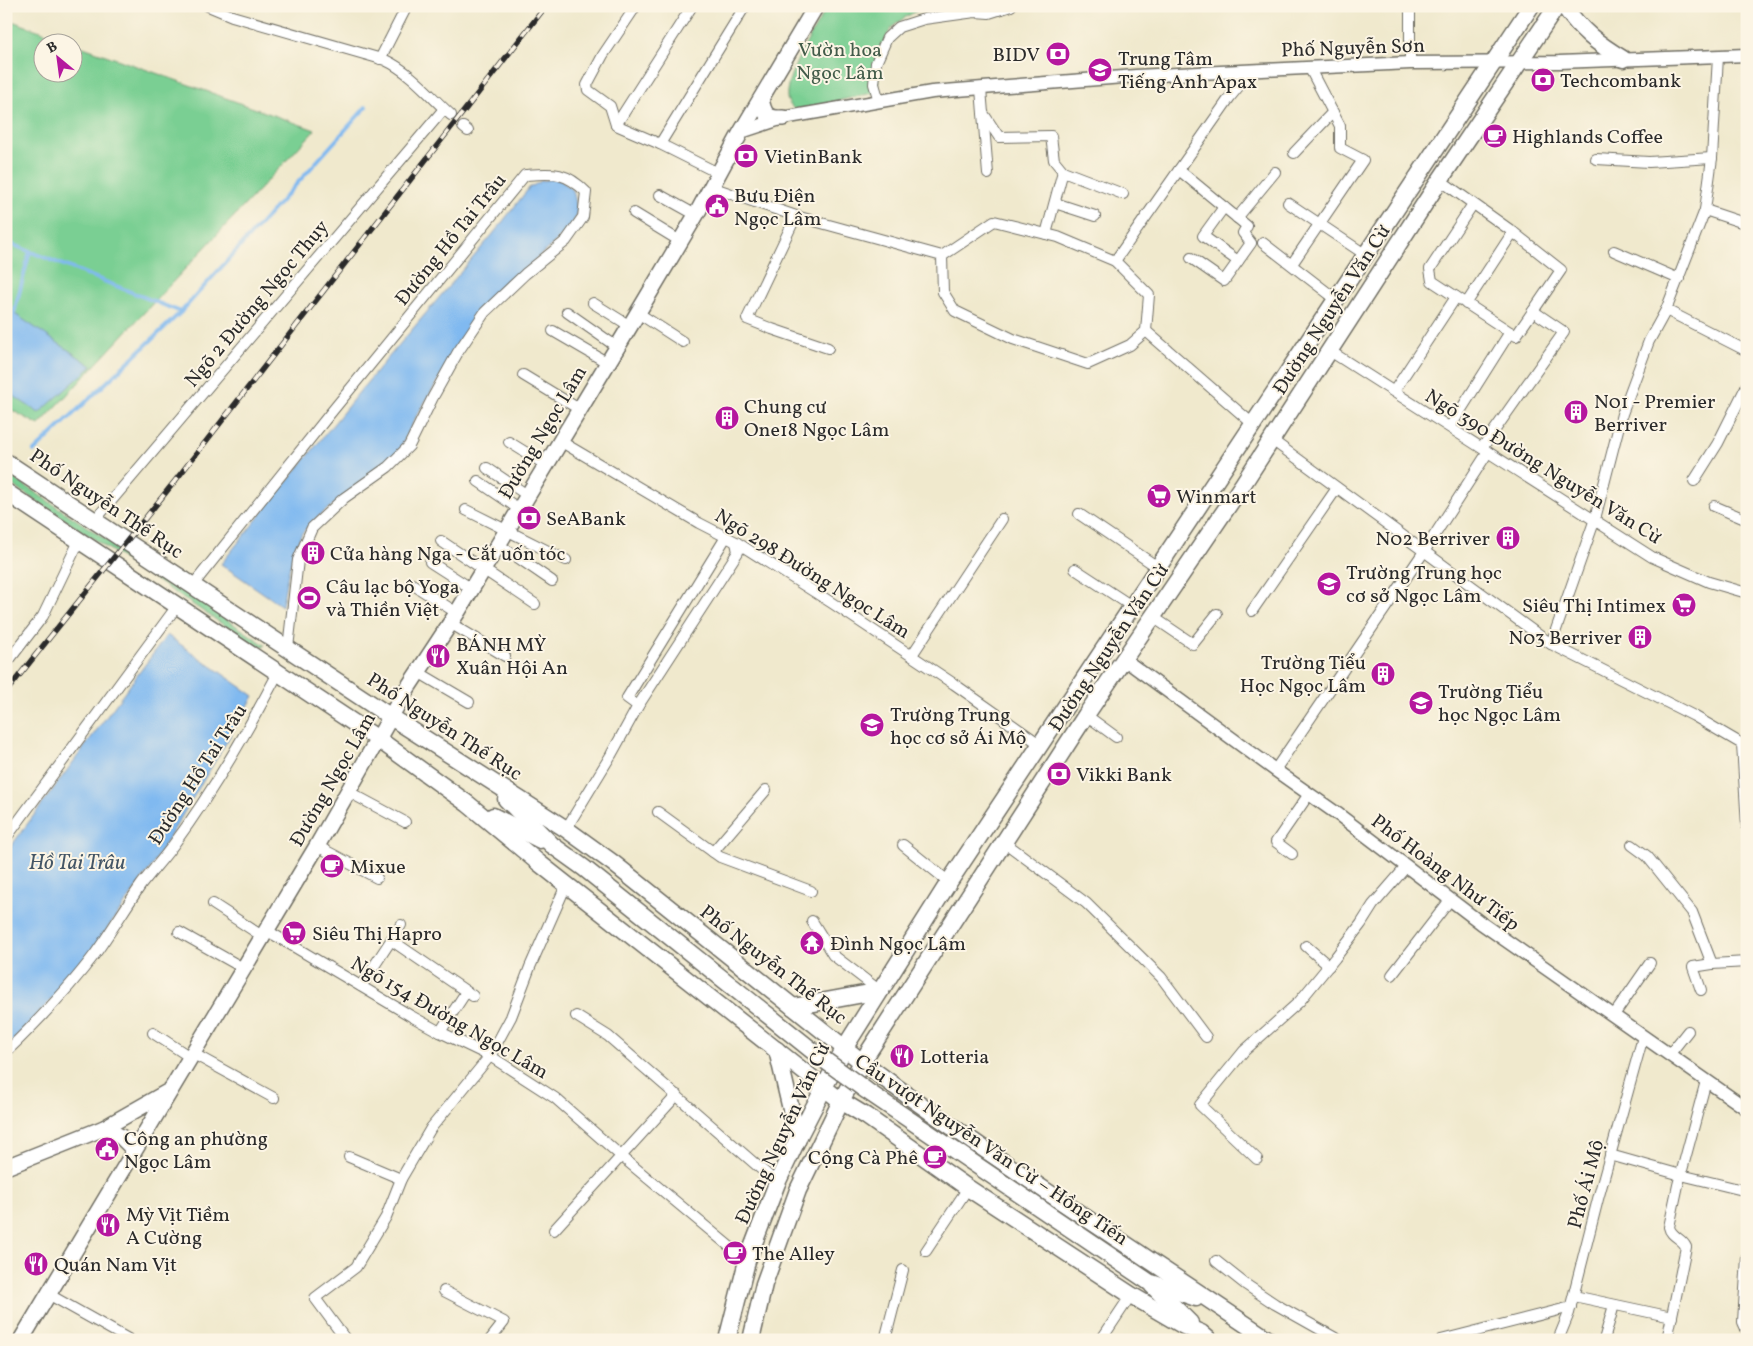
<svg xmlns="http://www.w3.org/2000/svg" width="1753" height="1346" font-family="Vollkorn,serif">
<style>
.green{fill:#7acf93;stroke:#527d5f}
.water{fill:#80b9f0;stroke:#56728e}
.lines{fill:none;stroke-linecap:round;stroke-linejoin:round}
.stream{stroke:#80b9f0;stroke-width:4}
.minor-casing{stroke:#706e64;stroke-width:12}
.tertiary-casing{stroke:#706e64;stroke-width:15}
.secondary-casing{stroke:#706e64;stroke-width:18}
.primary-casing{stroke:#706e64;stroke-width:19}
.minor{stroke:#fff;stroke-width:10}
.tertiary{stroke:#fff;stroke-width:12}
.secondary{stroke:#fff;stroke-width:15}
.primary{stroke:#fff;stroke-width:16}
.rail-casing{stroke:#2b2b2b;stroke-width:5.5}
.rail{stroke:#fcf5e5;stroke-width:4;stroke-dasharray:11;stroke-linecap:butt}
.primary-bridge-casing{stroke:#706e64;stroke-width:19;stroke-linecap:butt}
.primary-bridge{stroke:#fff;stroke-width:16}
.labels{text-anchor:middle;stroke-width:4;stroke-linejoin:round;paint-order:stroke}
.street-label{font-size:20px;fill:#2b2b2b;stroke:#fcf5e5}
.park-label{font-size:20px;fill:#435c4a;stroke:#fcf5e5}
.poi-label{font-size:20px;fill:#2b2b2b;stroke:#fcf5e5;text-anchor:start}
.water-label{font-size:21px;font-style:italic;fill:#445666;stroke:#fcf5e5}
</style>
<rect width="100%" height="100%" fill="#fcf5e5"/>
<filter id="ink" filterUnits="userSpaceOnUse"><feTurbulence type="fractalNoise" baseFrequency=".02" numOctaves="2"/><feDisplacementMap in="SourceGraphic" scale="10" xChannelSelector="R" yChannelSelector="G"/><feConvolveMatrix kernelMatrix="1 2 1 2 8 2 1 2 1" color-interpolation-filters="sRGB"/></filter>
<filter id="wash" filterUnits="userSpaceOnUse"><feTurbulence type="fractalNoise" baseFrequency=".0096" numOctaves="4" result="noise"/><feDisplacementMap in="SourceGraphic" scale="20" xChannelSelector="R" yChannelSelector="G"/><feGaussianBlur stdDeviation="1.12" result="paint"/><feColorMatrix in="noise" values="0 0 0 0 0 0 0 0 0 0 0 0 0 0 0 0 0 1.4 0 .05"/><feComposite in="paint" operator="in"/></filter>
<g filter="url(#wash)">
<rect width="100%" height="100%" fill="#f0e9cd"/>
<g class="green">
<path d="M 828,6 L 923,6 C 916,13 905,16 897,23 C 878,39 880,69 877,92 L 806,108 L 794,109 C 790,105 787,102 787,96 C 785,74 817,25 828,6 Z"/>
<path d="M 6,19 L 72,42 L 42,42 L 42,72 L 72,72 L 72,43 L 315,130 L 39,425 L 6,407 Z"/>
<path d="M 6,473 L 265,645 L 264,647 L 257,647 L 6,481 Z"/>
</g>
<g class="water">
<path d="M 551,179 L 560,180 L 573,190 L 577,207 L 577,215 L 572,224 L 565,233 L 534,261 L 475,321 L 417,415 L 396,456 L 315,519 L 302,533 L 294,550 L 286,583 L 282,606 L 221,564 L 360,391 L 493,234 L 529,188 L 541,181 Z"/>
<path d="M 6,308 L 92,366 L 39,413 L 6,391 Z"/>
<path d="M 167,635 L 254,696 L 152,866 L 75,974 L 6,1048 L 6,853 Z"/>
</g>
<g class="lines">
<g class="stream">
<path d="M 6,242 L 181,312"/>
<path d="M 14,313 L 30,251"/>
<path d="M 34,451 L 181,312 L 366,107"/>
</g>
</g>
</g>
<g filter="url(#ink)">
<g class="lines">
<defs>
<g id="minor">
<path d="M 208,6 L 232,16 L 385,60 C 411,72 430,96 451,115"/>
<path d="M 1410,6 L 1410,63"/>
<path d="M 380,59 L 407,6"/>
<path d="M 981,89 L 988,174"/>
<path d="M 879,101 L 874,84 L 876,63 L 887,38 L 899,27 L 924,19 L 975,12 L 989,13 L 1011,6"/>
<path d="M 983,113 L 999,137 L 1051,136 L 1054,160 L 1063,171 L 1123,194"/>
<path d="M 616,125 L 610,106 L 588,90 L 587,85 L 603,55 L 636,6"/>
<path d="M 616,125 L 692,6"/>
<path d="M 616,125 L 660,144 L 718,173"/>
<path d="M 463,127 L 468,131"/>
<path d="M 660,144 L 745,6"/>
<path d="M 1294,153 L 1333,112"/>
<path d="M 1596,159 L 1649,162 L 1712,158"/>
<path d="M 1179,170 L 1247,226 L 1243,233 L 1251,243 L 1224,281 L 1191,258"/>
<path d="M 1440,180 L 1513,232 L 1561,270 L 1516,336 L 1432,281 L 1430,269 L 1473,204"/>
<path d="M 711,187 L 796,216 L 942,256 L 943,292 L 955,311 L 1013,339 L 1088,364 L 1130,345 L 1146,331 L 1149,295 L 1115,261 L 1058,237 L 994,221 L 942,256"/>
<path d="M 660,195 L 696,215"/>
<path d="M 1055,203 L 1095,216"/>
<path d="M 1288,203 L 1366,255"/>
<path d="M 1224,207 L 1203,236 L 1238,261"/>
<path d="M 1705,210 L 1747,224"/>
<path d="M 634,213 L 680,241"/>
<path d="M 796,216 L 747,319 L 772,329 L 828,348"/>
<path d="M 1237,218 L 1275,172"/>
<path d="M 1046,234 L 1063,171"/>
<path d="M 1263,243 L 1337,300"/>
<path d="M 1614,251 L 1679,279"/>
<path d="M 1115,261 L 1230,97 L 1252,70"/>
<path d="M 1292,264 L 1363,160 L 1340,148 L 1340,126 L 1309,67"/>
<path d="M 593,303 L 630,326"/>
<path d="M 1466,304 L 1513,232"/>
<path d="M 1666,310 L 1747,351"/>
<path d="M 567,312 L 617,347"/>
<path d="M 638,313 L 683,342"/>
<path d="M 553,331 L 608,363"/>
<path d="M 1146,331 L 1254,425"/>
<path d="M 1330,351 L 1652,557 L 1709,582 L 1747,593"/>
<path d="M 523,375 L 579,409"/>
<path d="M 1394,391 L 1456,297"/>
<path d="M 1450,427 L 1510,332"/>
<path d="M 1272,440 L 1551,644 L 1694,716 L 1742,744"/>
<path d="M 560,441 L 699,523 L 736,542 L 832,603 L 954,684 L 1041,745"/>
<path d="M 509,442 L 546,465"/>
<path d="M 1482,448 L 1564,332 L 1533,311"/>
<path d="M 487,468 L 527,495"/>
<path d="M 478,481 L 519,509"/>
<path d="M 1694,481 L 1718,443 L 1747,385"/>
<path d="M 1714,506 L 1747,520"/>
<path d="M 466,510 L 566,560"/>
<path d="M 1079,514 L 1159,568"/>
<path d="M 95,520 L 444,109"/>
<path d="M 441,541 L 535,604"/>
<path d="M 498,544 L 552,581"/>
<path d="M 430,562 L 472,589"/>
<path d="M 1075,569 L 1133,607"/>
<path d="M 412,584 L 457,613"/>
<path d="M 193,585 L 329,415 L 525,175 C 553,173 565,171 586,192 L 583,217 L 566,241 L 525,274 L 485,312 L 458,352 L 433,397 L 409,446 L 388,467 L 344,498 L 312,528 L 298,560 L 288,648"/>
<path d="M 1252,611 L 1337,488"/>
<path d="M 1153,617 L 1193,644 L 1217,614"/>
<path d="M 450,623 L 505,656"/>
<path d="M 1551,644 L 1595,519 L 1622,414 L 1649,341 L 1666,310 L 1705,210 L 1712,158 L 1718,57"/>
<path d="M 912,655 L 1002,519"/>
<path d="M 6,664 L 43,616 L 79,541"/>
<path d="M 418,672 L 469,702"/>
<path d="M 638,706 L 627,698 L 726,537"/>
<path d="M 1086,715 L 1116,737"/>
<path d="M 1742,744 L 1747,826"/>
<path d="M 1275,770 L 1425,550 L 1488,452"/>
<path d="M 347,791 L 405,822"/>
<path d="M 658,812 L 720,857 L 811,891"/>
<path d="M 566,829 L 611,755 L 638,706 L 738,552 L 736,542"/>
<path d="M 6,838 L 177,606"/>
<path d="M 1004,842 L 1086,903 L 1161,977 L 1206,1037"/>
<path d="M 903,845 L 949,882"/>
<path d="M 1632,845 L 1647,856 L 1692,912 L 1712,964 L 1747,962"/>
<path d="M 317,846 L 377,878"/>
<path d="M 713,852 L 766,790"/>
<path d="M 1292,854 L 1276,842 L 1309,794"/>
<path d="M 213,904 L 262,936"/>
<path d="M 812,921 L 833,955 L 880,991"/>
<path d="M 266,930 L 411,1016 L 440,1032 L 490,1056 L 555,1098 L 621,1156 L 747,1261"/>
<path d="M 179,932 L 243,968"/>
<path d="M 391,940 L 473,996"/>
<path d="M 1306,946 L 1329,966"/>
<path d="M 1392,975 L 1450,900"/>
<path d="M 361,986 L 401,925"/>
<path d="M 1701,990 L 1693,967 L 1712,964"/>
<path d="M 1614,1015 L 1650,963"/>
<path d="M 576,1016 L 608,1036 L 777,1183"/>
<path d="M 440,1032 L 466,992"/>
<path d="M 153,1033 L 190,1057"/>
<path d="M 6,1052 C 38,1021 68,990 95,954 C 111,932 125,908 141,885 C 152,871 164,858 174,844 C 214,790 247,732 278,673"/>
<path d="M 192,1053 L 274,1098"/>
<path d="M 1669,1055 L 1688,1031"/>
<path d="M 1610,1155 L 1681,1175 L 1747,1191"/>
<path d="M 349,1157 L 401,1179"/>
<path d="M 1257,1159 L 1200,1105 L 1244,1051 L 1299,1002 L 1335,958 L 1361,924 L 1373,905 L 1406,867"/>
<path d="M 554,1230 L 677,1095"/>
<path d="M 926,1251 L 968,1188"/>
<path d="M 1747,1257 L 1743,1322 L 1747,1331"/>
<path d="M 1216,1261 L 1245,1284 L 1275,1304 L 1339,1340"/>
<path d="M 444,1291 L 504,1322 L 490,1340"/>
<path d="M 48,1294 L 130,1340"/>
<path d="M 1574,1296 L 1672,1317"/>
<path d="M 346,1340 L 315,1298 L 356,1267 L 386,1217 L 401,1179 L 431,1128 L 490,1056 L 511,1017 L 530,967 L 567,883"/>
<path d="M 885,1340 L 903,1270"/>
<path d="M 1101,1340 L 1131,1295"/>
<path d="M 1441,1340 L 1571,1307"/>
<path d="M 1558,1340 L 1569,1313 L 1598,1199 L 1643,1037"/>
<path d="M 1604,1340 L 1614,1305"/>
<path d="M 1667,1340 L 1686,1247 C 1682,1238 1671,1237 1669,1227 L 1678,1185 L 1706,1081"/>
</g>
<g id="tertiary">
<path d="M 741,132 L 783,118 L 932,92 L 1136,76 L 1410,63 L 1559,62 L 1747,55"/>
<path d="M 1125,660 L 1275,770 L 1339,815 L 1481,923 L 1747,1109"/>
</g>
<g id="secondary">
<path d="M 761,99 C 764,114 767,119 783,118"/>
<path d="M 104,1128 L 121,1137 L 134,1150"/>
<path d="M 6,1167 L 104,1128 L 169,1091"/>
<path d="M 21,1340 L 317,846 L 403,695 L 457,613 L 630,326 L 696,215 L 741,132 L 816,6"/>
</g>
<g id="primary">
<path d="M 1564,6 C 1581,31 1598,44 1623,59"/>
<path d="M 6,462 L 391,717 L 566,829 L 613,863 L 862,1062 C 994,1160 1133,1248 1269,1340"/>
<path d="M 6,492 L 378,739 L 468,804 L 539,863 L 841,1101 L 866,1116 L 968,1188 L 1131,1295 L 1184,1326 L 1201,1333 L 1209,1340"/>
<path d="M 506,799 L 552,845"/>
<path d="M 493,816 L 540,840"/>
<path d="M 793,1007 L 880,991"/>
<path d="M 777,1050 L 798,1139"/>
<path d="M 1149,1282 L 1196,1298"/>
<path d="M 1152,1285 L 1190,1323"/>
<path d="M 727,1340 L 747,1261 L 777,1183 L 800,1134 L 845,1047 L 949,882 L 1531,6"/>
<path d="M 751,1340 L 764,1284 L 798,1190 L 841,1101 L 862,1062 L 1086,715 L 1243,484 L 1440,180 L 1557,6"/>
</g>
</defs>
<use href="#minor" class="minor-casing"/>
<use href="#tertiary" class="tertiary-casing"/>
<use href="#secondary" class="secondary-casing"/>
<use href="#primary" class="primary-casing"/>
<use href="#minor" class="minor"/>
<use href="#tertiary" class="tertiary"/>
<use href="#secondary" class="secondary"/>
<use href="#primary" class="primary"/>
<defs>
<path id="rail" d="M 6,692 L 175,481 L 546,6"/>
</defs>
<use href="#rail" class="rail-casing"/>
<use href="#rail" class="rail"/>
<defs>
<path id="primary-bridge" d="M 552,845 L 584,868 L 819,1056 L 867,1091 L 1149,1282"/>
</defs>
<use href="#primary-bridge" class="primary-bridge-casing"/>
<use href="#primary-bridge" class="primary-bridge"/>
</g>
</g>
<defs>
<symbol id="bank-disc" viewBox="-11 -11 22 22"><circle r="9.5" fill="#b5179e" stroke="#fcf5e5"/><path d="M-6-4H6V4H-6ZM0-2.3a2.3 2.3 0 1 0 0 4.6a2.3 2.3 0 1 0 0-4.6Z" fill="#fff"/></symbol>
<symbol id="school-disc" viewBox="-11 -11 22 22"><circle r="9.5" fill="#b5179e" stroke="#fcf5e5"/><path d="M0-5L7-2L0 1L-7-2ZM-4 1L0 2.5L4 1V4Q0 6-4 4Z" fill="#fff"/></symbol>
<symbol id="cafe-disc" viewBox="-11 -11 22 22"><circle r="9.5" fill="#b5179e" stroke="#fcf5e5"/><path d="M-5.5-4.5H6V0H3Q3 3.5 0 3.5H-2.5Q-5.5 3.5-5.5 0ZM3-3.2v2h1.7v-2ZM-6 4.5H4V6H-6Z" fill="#fff"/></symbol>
<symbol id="civic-disc" viewBox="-11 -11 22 22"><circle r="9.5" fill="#b5179e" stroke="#fcf5e5"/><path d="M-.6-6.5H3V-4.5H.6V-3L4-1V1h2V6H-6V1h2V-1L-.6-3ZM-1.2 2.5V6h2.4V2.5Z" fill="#fff"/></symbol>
<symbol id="building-disc" viewBox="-11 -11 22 22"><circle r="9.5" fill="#b5179e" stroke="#fcf5e5"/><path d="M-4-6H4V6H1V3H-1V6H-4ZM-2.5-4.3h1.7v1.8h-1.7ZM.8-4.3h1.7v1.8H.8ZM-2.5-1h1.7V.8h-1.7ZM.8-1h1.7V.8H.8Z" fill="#fff"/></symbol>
<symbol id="supermarket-disc" viewBox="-11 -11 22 22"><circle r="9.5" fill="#b5179e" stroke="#fcf5e5"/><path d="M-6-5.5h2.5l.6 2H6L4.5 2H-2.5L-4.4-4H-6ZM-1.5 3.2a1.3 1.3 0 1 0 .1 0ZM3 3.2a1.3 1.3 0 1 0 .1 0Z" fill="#fff"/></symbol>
<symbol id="stadium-disc" viewBox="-11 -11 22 22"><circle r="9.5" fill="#b5179e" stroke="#fcf5e5"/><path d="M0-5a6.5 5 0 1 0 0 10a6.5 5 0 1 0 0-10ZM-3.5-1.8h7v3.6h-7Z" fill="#fff"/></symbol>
<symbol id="restaurant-disc" viewBox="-11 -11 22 22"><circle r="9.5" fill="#b5179e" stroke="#fcf5e5"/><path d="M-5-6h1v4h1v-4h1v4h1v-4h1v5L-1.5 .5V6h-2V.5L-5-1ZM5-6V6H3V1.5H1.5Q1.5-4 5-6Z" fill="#fff"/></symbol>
<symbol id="temple-disc" viewBox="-11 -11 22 22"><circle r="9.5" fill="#b5179e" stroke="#fcf5e5"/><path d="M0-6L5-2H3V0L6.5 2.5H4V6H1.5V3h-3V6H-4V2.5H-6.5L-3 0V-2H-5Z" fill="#fff"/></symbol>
</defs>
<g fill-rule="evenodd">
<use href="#bank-disc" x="1044" y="40" width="28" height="28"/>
<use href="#school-disc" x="1086" y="56" width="28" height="28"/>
<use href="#bank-disc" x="1529" y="66" width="28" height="28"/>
<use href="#cafe-disc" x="1481" y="122" width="28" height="28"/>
<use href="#bank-disc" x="732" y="142" width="28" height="28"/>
<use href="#civic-disc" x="703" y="192" width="28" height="28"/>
<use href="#building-disc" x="1562" y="398" width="28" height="28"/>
<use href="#building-disc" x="713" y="404" width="28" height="28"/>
<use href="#supermarket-disc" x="1145" y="482" width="28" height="28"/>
<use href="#bank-disc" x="515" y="504" width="28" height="28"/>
<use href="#building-disc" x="1494" y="524" width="28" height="28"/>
<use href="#building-disc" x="299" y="539" width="28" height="28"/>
<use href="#school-disc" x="1315" y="570" width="28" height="28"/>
<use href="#stadium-disc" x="295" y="584" width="28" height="28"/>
<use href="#supermarket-disc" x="1670" y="591" width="28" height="28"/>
<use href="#building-disc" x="1626" y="623" width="28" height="28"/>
<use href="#restaurant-disc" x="424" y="642" width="28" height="28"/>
<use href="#building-disc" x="1369" y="660" width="28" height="28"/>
<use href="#school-disc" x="1407" y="689" width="28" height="28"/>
<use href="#school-disc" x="858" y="711" width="28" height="28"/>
<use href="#bank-disc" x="1045" y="760" width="28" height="28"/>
<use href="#cafe-disc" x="318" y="852" width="28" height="28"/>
<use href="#supermarket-disc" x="280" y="919" width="28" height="28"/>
<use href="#temple-disc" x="798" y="929" width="28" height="28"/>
<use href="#restaurant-disc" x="888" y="1042" width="28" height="28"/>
<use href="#civic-disc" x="93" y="1135" width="28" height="28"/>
<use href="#cafe-disc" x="921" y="1143" width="28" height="28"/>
<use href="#restaurant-disc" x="94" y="1211" width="28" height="28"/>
<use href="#cafe-disc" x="721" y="1239" width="28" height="28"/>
<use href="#restaurant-disc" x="22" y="1250" width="28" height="28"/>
</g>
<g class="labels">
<g class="street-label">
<text transform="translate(1353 47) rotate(-2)" y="7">Phố Nguyễn Sơn</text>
<text transform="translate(450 239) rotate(-51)" y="7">Đường Hồ Tai Trâu</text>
<text transform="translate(256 303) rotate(-50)" y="7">Ngõ 2 Đường Ngọc Thụy</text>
<text transform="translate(1331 309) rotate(-57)" y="7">Đường Nguyễn Văn Cừ</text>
<text transform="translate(542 432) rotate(-59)" y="7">Đường Ngọc Lâm</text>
<text transform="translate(1544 466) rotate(32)" y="7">Ngõ 390 Đường Nguyễn Văn Cừ</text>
<text transform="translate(107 503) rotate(34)" y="7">Phố Nguyễn Thế Rục</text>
<text transform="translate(813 573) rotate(32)" y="7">Ngõ 298 Đường Ngọc Lâm</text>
<text transform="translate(1108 647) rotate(-56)" y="7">Đường Nguyễn Văn Cừ</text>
<text transform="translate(445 726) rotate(33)" y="7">Phố Nguyễn Thế Rục</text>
<text transform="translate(197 774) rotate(-57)" y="7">Đường Hồ Tai Trâu</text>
<text transform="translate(332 779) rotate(-60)" y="7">Đường Ngọc Lâm</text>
<text transform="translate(1446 872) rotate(37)" y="7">Phố Hoàng Như Tiếp</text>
<text transform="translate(774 964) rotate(38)" y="7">Phố Nguyễn Thế Rục</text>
<text transform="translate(450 1017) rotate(30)" y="7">Ngõ 154 Đường Ngọc Lâm</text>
<text transform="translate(782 1133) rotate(-65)" y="7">Đường Nguyễn Văn Cừ</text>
<text transform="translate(992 1149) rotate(34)" y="7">Cầu vượt Nguyễn Văn Cừ – Hồng Tiến</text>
<text transform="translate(1585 1184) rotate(-75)" y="7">Phố Ái Mộ</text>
</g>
<g class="park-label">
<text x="840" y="56">Vườn hoa<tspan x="840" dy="23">Ngọc Lâm</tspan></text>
</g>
<g class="poi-label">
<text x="1040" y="61" text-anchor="end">BIDV</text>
<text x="1118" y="65">Trung Tâm<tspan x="1118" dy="23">Tiếng Anh Apax</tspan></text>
<text x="1560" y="87">Techcombank</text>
<text x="1512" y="143">Highlands Coffee</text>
<text x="764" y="163">VietinBank</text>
<text x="734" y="202">Bưu Điện<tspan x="734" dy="23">Ngọc Lâm</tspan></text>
<text x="1594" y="408">N01 - Premier<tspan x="1594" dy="23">Berriver</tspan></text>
<text x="744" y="413">Chung cư<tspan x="744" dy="23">One18 Ngọc Lâm</tspan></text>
<text x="1176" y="503">Winmart</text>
<text x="546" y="525">SeABank</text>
<text x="1490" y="545" text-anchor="end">N02 Berriver</text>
<text x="330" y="560">Cửa hàng Nga - Cắt uốn tóc</text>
<text x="1346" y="579">Trường Trung học<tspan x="1346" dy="23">cơ sở Ngọc Lâm</tspan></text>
<text x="326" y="593">Câu lạc bộ Yoga<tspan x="326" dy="23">và Thiền Việt</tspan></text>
<text x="1666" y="612" text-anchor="end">Siêu Thị Intimex</text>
<text x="1622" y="644" text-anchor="end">N03 Berriver</text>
<text x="456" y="651">BÁNH MỲ<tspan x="456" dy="23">Xuân Hội An</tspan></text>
<text x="1366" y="669" text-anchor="end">Trường Tiểu<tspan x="1366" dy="23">Học Ngọc Lâm</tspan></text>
<text x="1438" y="698">Trường Tiểu<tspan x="1438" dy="23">học Ngọc Lâm</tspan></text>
<text x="890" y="721">Trường Trung<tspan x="890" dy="23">học cơ sở Ái Mộ</tspan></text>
<text x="1076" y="781">Vikki Bank</text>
<text x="350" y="873">Mixue</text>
<text x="312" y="940">Siêu Thị Hapro</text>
<text x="830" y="950">Đình Ngọc Lâm</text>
<text x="920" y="1063">Lotteria</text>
<text x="124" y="1145">Công an phường<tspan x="124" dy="23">Ngọc Lâm</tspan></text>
<text x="918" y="1164" text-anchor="end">Cộng Cà Phê</text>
<text x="126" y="1221">Mỳ Vịt Tiềm<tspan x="126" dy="23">A Cường</tspan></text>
<text x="752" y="1260">The Alley</text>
<text x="54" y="1271">Quán Nam Vịt</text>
</g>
<g class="water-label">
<text x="77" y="869">Hồ Tai Trâu</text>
</g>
</g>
<rect width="1753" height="1346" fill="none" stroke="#fcf5e5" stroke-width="25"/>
<g transform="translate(58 58) rotate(331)"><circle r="24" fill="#fcf5e5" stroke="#a8a49b"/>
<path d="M0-4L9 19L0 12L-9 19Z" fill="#b5179e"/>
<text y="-8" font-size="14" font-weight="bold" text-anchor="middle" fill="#2b2b2b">B</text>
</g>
</svg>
